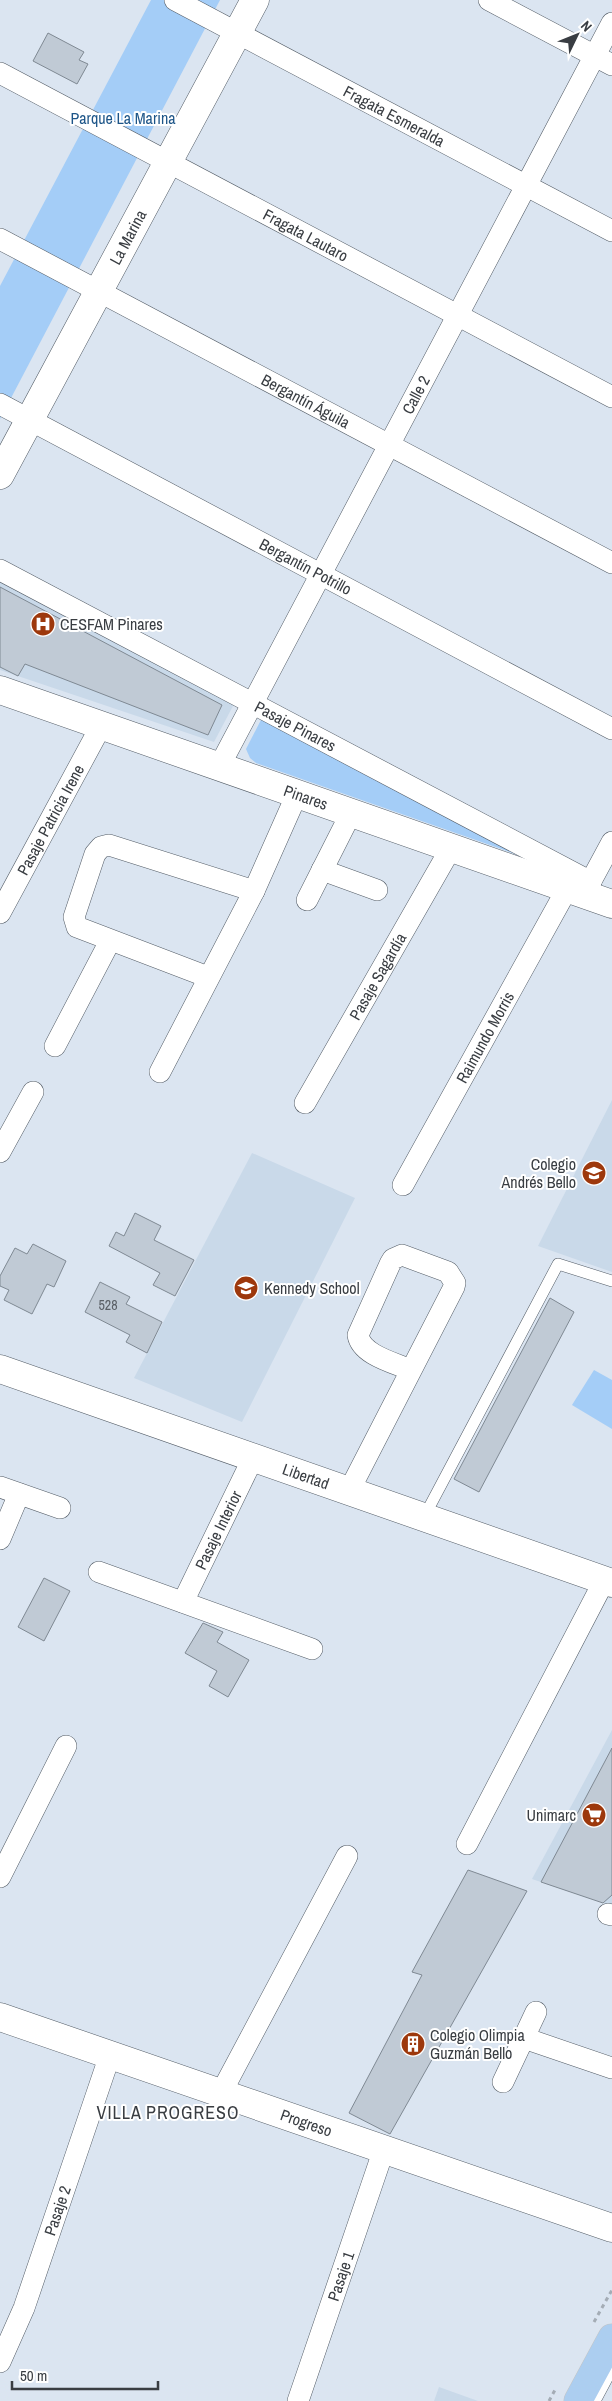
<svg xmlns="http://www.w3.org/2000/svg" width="612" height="2401" font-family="'Archivo Narrow',sans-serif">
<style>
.built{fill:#c9d9e9}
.green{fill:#a4cdf7}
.building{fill:#c0cad5;stroke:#7f8993}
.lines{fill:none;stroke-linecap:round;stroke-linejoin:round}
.lane-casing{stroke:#545d67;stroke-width:12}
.street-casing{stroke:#545d67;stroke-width:22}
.secondary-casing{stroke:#545d67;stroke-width:29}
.primary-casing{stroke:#c4c5c6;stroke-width:29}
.path{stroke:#a4acb5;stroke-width:3;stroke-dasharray:4 4;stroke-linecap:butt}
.lane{stroke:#fff;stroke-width:11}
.street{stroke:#fff;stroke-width:21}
.secondary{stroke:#fff;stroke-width:28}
.primary{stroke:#accef0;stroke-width:28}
.labels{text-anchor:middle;stroke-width:4;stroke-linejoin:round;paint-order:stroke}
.number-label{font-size:14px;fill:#5b6067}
.street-label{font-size:16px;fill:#393d42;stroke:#fff}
.park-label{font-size:16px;fill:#1d5588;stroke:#fff}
.poi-label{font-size:16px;fill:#393d42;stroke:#fff;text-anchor:start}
.neighbourhood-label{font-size:18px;letter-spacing:1px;fill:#393d42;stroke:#fff}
</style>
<rect width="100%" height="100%" fill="#dbe5f1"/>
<g class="built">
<path d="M 0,577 L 234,704 L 214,742 L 0,670 Z"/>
<path d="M 612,1100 L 612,1272 L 538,1246 Z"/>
<path d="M 252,1153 L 355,1198 L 242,1422 L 134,1378 Z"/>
<path d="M 612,1730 L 612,1906 L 532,1879 Z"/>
<path d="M 439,2387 L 478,2401 L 434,2401 Z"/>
</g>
<g class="green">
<path d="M 151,0 L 220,0 L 0,419 L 0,286 Z"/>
<path d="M 263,716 L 541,863 L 256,763 L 250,758 L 246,749 Z"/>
<path d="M 594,1370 L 612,1380 L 612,1429 L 572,1405 Z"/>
</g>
<g class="building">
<path d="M 48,33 L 84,52 L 79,60 L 88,64 L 77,84 L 33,61 Z"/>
<path d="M 0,587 L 222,705 L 208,735 L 25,664 L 18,676 L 0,667 Z"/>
<path d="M 135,1213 L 161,1226 L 154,1240 L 194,1260 L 175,1296 L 153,1285 L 160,1273 L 109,1246 L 116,1232 L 124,1236 Z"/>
<path d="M 33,1244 L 66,1261 L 54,1287 L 47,1284 L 32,1314 L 4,1300 L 9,1290 L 0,1286 L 0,1276 L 15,1248 L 27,1254 Z"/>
<path d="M 100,1282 L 130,1297 L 126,1304 L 162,1322 L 147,1353 L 126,1342 L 130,1335 L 85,1312 Z"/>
<path d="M 550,1298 L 574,1312 L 479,1492 L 454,1479 Z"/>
<path d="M 44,1578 L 70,1591 L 44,1641 L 18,1627 Z"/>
<path d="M 203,1623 L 223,1632 L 217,1642 L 249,1660 L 228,1697 L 209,1686 L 217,1671 L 185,1653 Z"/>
<path d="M 612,1748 L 612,1895 L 603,1903 L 541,1882 Z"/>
<path d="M 468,1870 L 527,1891 L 390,2134 L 349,2113 L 422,1975 L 412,1972 Z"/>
</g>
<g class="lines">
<defs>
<g id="lane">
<path d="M 424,1517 L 558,1264 L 612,1281"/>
<path d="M 595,2401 L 612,2369"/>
</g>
<g id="street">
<path id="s1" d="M 175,0 L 612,231"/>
<path d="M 489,0 L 612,65"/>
<path id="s2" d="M 0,73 L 612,397"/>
<path id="s3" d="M 0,239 L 612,563"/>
<path id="s4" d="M 0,404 L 612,729"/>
<path id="s5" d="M 0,570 L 591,882"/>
<path id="s6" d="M 219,767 L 612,23"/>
<path d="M 322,870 L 377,890"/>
<path d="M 584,894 L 612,842"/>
<path d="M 307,900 L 351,813"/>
<path id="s7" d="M 0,913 L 101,726"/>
<path d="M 208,977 L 77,927 L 74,917 L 95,854 L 101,847 L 109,845 L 254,891"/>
<path d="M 55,1046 L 110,941"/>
<path d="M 160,1072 L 254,891 L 297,794"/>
<path id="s8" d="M 305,1103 L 451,848"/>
<path d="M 0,1152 L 33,1092"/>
<path id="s9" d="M 403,1185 L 567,889"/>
<path d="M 0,1487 L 60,1508"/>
<path d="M 349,1491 L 454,1287 L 455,1283 L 448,1272 L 402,1255 L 393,1259 L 390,1264 L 358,1335 C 361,1355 395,1363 411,1370"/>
<path d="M 0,1539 L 19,1494"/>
<path d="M 99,1572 L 312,1649"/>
<path id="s10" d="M 183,1602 L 253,1458"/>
<path d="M 467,1844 L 604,1581"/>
<path d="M 0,1877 L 66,1746"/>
<path d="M 608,1914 L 612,1915"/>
<path d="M 524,2038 L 612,2068"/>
<path d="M 503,2082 L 536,2012"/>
<path d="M 221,2093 L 347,1856"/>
<path id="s11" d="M 0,2362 L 24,2308 L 110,2055"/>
<path id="s12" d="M 298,2401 L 384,2149"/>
</g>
<g id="secondary">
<path id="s13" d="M 0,475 L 255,0"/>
<path id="s14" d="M 0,690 L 612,904"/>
<path id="s15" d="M 0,1369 L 612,1583"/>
<path id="s16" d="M 0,2017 L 612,2228"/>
</g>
<path id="primary" d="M 578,2401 L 612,2338"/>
</defs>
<use href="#lane" class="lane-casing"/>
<use href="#street" class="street-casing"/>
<use href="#secondary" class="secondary-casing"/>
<use href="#primary" class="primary-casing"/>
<g class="path">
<path d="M 594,2322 L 612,2290"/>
<path d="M 549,2401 L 556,2388"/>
</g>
<use href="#lane" class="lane"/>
<use href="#street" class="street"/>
<use href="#secondary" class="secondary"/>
<use href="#primary" class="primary"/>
</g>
<defs>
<symbol id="hospital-disc" viewBox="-11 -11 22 22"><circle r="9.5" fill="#9d380c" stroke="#fff"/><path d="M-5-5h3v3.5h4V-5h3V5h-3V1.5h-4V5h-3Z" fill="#fff"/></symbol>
<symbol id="school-disc" viewBox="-11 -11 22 22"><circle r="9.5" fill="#9d380c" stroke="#fff"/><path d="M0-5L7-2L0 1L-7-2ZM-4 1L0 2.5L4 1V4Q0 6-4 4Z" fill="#fff"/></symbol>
<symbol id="supermarket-disc" viewBox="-11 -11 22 22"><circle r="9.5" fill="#9d380c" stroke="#fff"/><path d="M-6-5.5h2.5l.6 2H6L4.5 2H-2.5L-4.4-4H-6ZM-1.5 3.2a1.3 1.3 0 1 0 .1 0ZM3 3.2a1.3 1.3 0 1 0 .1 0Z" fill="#fff"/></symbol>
<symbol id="building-disc" viewBox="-11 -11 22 22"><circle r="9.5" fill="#9d380c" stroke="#fff"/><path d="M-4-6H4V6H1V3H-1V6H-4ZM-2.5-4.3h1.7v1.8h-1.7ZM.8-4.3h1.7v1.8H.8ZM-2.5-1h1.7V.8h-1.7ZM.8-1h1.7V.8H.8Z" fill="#fff"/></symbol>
</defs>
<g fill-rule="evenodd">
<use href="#hospital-disc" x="29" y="610" width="28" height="28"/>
<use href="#school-disc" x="580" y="1159" width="28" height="28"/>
<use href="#school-disc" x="232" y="1274" width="28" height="28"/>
<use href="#supermarket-disc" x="580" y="1801" width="28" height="28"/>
<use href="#building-disc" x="399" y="2030" width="28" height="28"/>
</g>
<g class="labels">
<g class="number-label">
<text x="108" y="1310">528</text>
</g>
<g class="street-label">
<text dy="6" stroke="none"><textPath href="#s1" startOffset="248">Fragata Esmeralda</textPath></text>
<text dy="6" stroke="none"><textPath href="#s2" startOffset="346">Fragata Lautaro</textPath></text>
<text dy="6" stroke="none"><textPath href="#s13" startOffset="270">La Marina</textPath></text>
<text dy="6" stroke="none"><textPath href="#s6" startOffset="421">Calle 2</textPath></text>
<text dy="6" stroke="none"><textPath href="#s3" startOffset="346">Bergantín Águila</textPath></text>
<text dy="6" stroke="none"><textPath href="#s4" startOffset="346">Bergantín Potrillo</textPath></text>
<text dy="6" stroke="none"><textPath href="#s5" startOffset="334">Pasaje Pinares</textPath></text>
<text dy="6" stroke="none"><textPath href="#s14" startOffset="324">Pinares</textPath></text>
<text dy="6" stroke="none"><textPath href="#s7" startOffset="106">Pasaje Patricia Irene</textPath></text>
<text dy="6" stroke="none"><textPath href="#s8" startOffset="146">Pasaje Sagardía</textPath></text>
<text dy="6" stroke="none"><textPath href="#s9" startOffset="169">Raimundo Morris</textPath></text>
<text dy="6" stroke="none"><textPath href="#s15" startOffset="324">Libertad</textPath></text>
<text dy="6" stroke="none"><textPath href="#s10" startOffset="80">Pasaje Interior</textPath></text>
<text dy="6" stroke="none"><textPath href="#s16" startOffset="324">Progreso</textPath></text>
<text dy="6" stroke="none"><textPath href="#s11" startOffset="162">Pasaje 2</textPath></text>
<text dy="6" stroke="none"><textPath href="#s12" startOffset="132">Pasaje 1</textPath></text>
</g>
<g class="park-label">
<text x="123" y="124">Parque La Marina</text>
</g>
<g class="poi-label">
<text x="60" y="630">CESFAM Pinares</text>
<text x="576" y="1170" text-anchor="end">Colegio<tspan x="576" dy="18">Andrés Bello</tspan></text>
<text x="264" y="1294">Kennedy School</text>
<text x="576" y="1821" text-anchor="end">Unimarc</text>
<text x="430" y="2041">Colegio Olimpia<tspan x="430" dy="18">Guzmán Bello</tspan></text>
</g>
<g class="neighbourhood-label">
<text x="168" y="2119">VILLA PROGRESO</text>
</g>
</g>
<g transform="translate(577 35) rotate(47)" stroke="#ffffff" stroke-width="4" paint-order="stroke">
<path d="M0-4L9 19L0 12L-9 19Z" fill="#393d42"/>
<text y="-8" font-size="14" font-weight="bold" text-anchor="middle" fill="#393d42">N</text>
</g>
<path d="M12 2381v8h146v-8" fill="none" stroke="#393d42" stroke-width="2.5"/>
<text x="20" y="2381" font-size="15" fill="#393d42" stroke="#ffffff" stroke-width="4" paint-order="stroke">50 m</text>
</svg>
